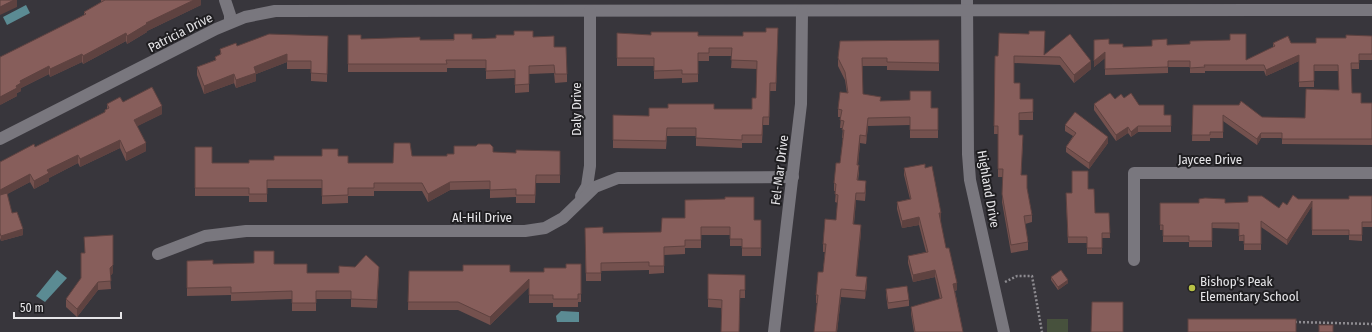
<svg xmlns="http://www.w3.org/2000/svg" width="1372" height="332" font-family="'Fira Sans Condensed',sans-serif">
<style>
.green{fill:#47513d}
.water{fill:#5b8b93}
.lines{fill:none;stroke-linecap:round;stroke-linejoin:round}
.path{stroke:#8e8c91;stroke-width:2.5;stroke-dasharray:2 2;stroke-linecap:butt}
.minor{stroke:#79777e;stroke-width:12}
.wall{fill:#74514e}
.shaded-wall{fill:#5e4240}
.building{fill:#875e5b;stroke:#5e4240}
.poi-dot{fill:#b8c146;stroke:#1f1e21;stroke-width:1.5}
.labels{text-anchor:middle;stroke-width:4;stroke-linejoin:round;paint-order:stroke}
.street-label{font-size:13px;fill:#e6e5e8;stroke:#1f1e21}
.poi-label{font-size:13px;fill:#e6e5e8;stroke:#1f1e21;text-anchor:start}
</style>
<rect width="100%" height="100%" fill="#38363c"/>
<rect class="green" x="1047" y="319" width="21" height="13"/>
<g class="water">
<path d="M 26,5 L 30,13 L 7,25 L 3,17 Z"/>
<path d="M 57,270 L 67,278 L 45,302 L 36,296 Z"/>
<path d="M 561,311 L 579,312 L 579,322 L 557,322 L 556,316 Z"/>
</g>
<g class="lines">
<g class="path">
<path d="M 1005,282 L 1017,276 L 1032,276 L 1042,332"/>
<path d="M 1295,322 L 1372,324"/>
</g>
<g class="minor">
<path d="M 225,0 L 230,15 L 230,22"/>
<path d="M 967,0 L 968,154 L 970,180 L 1004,332"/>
<path d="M 0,139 L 216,29 L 245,17 L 275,11 L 1372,10"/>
<path d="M 581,196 L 587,186 L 590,166 L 590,11"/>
<path d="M 158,254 L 205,236 L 246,231 L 525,231 L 545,228 L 563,218 L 595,187 L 618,178 L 793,177"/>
<path d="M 1134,260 L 1134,173 L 1372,173"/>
<path d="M 774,332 L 801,104 L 802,11"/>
</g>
</g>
<g class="wall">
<path d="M 101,0 L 201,0 L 201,5 L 147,31 L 147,32 L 127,44 L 126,41 L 83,64 L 82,62 L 50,77 L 49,74 L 21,88 L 21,91 L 17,93 L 17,96 L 0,105 L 84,15 L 84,12 L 101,2 Z"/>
<path d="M 778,28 L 776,91 L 770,91 L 769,125 L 763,125 L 762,143 L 742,143 L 742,148 L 696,146 L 696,136 L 667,136 L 666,149 L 613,148 L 613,115 L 649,116 L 714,109 L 752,109 L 756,98 L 757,69 L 731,68 L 732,56 L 709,56 L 709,61 L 698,61 L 698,82 L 682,83 L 682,78 L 654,79 L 654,66 L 617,66 L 617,33 L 651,35 L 743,36 L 766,32 Z"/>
<path d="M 1070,34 L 1091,69 L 1074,83 L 1060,65 L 1014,63 L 1014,83 L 1020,99 L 1033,99 L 1033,120 L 1019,120 L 1019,135 L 1023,142 L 1021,175 L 1027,188 L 1032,215 L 1032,222 L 1025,224 L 1028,242 L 1028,250 L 1011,253 L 1002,202 L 1003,177 L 998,177 L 998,134 L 994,134 L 995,56 L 1045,55 Z"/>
<path d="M 348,35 L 361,39 L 420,40 L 533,37 L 554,47 L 567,74 L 567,82 L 555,83 L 554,73 L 529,74 L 529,92 L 515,93 L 515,78 L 486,79 L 486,68 L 447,68 L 447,72 L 348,72 Z"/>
<path d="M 328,36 L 327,82 L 311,81 L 311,69 L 287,69 L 287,62 L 256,74 L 256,81 L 236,88 L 234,83 L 204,94 L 197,75 L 197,67 L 215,60 L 215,57 L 220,55 L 220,49 L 237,46 Z"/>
<path d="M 1372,36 L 1372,60 L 1359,60 L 1359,69 L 1351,69 L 1352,93 L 1361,103 L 1372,103 L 1372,145 L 1282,144 L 1282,138 L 1261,138 L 1257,145 L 1223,121 L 1223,138 L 1210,138 L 1210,141 L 1192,141 L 1193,105 L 1262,117 L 1305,118 L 1339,90 L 1338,71 L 1314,71 L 1314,87 L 1299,87 L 1299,61 L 1266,76 L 1264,71 L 1205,71 L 1205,73 L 1190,73 L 1190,67 L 1168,67 L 1168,73 L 1105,75 L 1105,58 L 1094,67 L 1094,40 L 1109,44 L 1123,47 L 1152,46 L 1152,40 L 1167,45 L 1246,60 L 1273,47 L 1273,43 L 1316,43 L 1346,38 Z"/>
<path d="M 939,40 L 939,71 L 887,70 L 887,66 L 862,66 L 863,94 L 881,101 L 931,108 L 938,108 L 938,138 L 910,138 L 910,125 L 868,126 L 866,144 L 860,143 L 858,165 L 859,173 L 858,181 L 866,189 L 865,201 L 856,200 L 854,224 L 861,233 L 856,276 L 867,285 L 865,299 L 841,297 L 837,332 L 814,332 L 818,303 L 816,303 L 816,295 L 823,272 L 825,252 L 823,252 L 823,244 L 836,220 L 838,203 L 835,202 L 836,191 L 834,191 L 834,183 L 840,163 L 843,138 L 842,138 L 843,128 L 840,128 L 841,117 L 838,117 L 838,109 L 847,93 L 845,80 L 838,66 L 838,58 Z"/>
<path d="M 1124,98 L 1139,105 L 1164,115 L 1171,115 L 1171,132 L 1138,132 L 1131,137 L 1128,133 L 1116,141 L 1094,110 L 1094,104 L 1115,99 Z"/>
<path d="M 123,102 L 162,114 L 137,126 L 146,151 L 126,161 L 120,148 L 80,167 L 78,163 L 49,178 L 49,181 L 34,189 L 30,182 L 7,194 L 12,213 L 23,235 L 1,241 L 0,238 L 0,162 L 35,147 L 105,113 L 105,110 L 107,109 L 107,104 Z"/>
<path d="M 1065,125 L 1108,143 L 1089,169 L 1066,152 L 1066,147 L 1073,136 L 1065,131 Z"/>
<path d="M 454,146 L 493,152 L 516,153 L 560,151 L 560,183 L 536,183 L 535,203 L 516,203 L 516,197 L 490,198 L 490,189 L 450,190 L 428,202 L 422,191 L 374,191 L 374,196 L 348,196 L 348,203 L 322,204 L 322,188 L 267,188 L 267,202 L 249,202 L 249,196 L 195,196 L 195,147 L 212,163 L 249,163 L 274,160 L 338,156 L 348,163 L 393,163 L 412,156 L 447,156 L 454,154 Z"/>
<path d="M 904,168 L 925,168 L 941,220 L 940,220 L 946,248 L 957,290 L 955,291 L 963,332 L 914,332 L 911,314 L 911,307 L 940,299 L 935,277 L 913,282 L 908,263 L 908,256 L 926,252 L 919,225 L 902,228 L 897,209 L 897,202 L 910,199 L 904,175 Z"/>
<path d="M 1088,189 L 1095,213 L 1109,213 L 1110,238 L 1102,238 L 1102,254 L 1087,254 L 1087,243 L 1068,243 L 1066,199 L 1072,193 Z"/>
<path d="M 1372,196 L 1372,227 L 1362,227 L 1362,241 L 1349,240 L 1349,235 L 1312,235 L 1312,206 L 1287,245 L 1261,227 L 1261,250 L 1244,250 L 1244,241 L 1239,241 L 1239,229 L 1212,228 L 1212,247 L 1189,247 L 1189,242 L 1163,242 L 1163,230 L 1160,230 L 1160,203 L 1225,203 L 1279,208 L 1298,199 L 1349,199 Z"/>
<path d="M 754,220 L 761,220 L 761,256 L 742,256 L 742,246 L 730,246 L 730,235 L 701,235 L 701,248 L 685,248 L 685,254 L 664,255 L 664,273 L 649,274 L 649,270 L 601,271 L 601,281 L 586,281 L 585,228 L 603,233 L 661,232 Z"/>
<path d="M 187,261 L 213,264 L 274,264 L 307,273 L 379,275 L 377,308 L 351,307 L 351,299 L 316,299 L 316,311 L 292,311 L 292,299 L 231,301 L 231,295 L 187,296 Z"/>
<path d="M 581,264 L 581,302 L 578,302 L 578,307 L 553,307 L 553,303 L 529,303 L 529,287 L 490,325 L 458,310 L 408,310 L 409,271 L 544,272 L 566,268 Z"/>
<path d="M 113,273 L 110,276 L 111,289 L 98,290 L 77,317 L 66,307 L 66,299 Z"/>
<path d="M 708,274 L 745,275 L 745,298 L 740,298 L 739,332 L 721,332 L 721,308 L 708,307 Z"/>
<path d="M 1051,277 L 1068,283 L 1058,290 L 1051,280 Z"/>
<path d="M 886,289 L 909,300 L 909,306 L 888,309 L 886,295 Z"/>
</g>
<g class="shaded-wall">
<path d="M 14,0 L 17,0 L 17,7 L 0,15 L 0,7 Z"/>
<path d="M 194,0 L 201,0 L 201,5 L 147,31 L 147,32 L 127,44 L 127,36 L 146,23 Z"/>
<path d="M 126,33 L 126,41 L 83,64 L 83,56 Z"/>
<path d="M 1105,52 L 1105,58 L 1094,67 L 1094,61 Z"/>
<path d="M 82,54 L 82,62 L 50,77 L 50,69 Z"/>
<path d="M 287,54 L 287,62 L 256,74 L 256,81 L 236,88 L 236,80 L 254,67 Z"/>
<path d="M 1299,55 L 1299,61 L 1266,76 L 1266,70 Z"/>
<path d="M 1091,61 L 1091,69 L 1074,83 L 1074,75 Z"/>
<path d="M 49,66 L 49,74 L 21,88 L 21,91 L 17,93 L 17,96 L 0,105 L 0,97 L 20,81 Z"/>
<path d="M 234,74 L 234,83 L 204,94 L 204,86 Z"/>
<path d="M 162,106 L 162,114 L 134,128 L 134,120 Z"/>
<path d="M 868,118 L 868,126 L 866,144 L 866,136 Z"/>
<path d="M 1138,126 L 1138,132 L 1131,137 L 1131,132 Z"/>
<path d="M 1128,127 L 1128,133 L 1116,141 L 1116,135 Z"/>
<path d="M 1261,133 L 1261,138 L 1257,145 L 1257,139 Z"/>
<path d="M 860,135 L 860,143 L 857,173 L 857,165 Z"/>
<path d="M 1108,137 L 1108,143 L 1089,169 L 1089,163 Z"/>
<path d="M 120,140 L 120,148 L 80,167 L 80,159 Z"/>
<path d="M 146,143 L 146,151 L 126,161 L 126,153 Z"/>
<path d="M 78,155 L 78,163 L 49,178 L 49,181 L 34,189 L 34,181 L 47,170 Z"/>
<path d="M 30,174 L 30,182 L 0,198 L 0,190 Z"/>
<path d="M 450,182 L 450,190 L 428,202 L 428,194 Z"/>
<path d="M 856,193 L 856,200 L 853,232 L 853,224 Z"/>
<path d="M 1312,201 L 1312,206 L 1287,245 L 1287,240 Z"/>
<rect x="939" y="213" width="2" height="7"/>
<path d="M 919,217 L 919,225 L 902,228 L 902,221 Z"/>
<path d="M 861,225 L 861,233 L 856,284 L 856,276 Z"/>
<path d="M 23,229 L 23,235 L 1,241 L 1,236 Z"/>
<path d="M 113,265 L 113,273 L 110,276 L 110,268 Z"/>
<path d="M 935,270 L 935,277 L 913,282 L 913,275 Z"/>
<path d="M 867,277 L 867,285 L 865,299 L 865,291 Z"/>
<path d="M 529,279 L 529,287 L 490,325 L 490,317 Z"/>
<path d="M 1068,280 L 1068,283 L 1058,290 L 1058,287 Z"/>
<path d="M 98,282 L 98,290 L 77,317 L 77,309 Z"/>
<path d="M 957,283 L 957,290 L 953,291 L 953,284 Z"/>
<path d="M 841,289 L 841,297 L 837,332 L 836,332 Z"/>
</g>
<g class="building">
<path d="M 0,0 L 14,0 L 0,7 Z"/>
<path d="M 105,0 L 194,0 L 146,23 L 147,24 L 127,36 L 126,33 L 83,56 L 82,54 L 50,69 L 49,66 L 20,81 L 21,83 L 16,86 L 17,88 L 0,97 L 0,57 L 86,14 L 84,12 Z"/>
<path d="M 766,28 L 778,28 L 776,83 L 770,83 L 769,117 L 763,117 L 762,135 L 742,135 L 742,140 L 696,138 L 696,128 L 667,128 L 666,141 L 613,140 L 613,115 L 649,116 L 649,108 L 668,108 L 668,104 L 714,104 L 714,109 L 752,109 L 752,98 L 756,98 L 757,61 L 731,60 L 732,48 L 709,48 L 709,53 L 698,53 L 698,74 L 682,74 L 682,70 L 654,71 L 654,58 L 617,58 L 617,33 L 651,35 L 651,32 L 698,32 L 698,36 L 743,36 L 743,32 L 766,32 Z"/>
<path d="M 514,31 L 533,31 L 533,37 L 554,36 L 554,47 L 566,47 L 567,74 L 555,74 L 554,65 L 529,66 L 529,84 L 515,85 L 515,70 L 486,71 L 486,60 L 446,60 L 447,64 L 348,64 L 348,35 L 361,35 L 361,39 L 420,37 L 420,40 L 454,40 L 454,34 L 472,34 L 472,39 L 496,38 L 496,35 L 514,35 Z"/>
<path d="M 1029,31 L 1045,31 L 1044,55 L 1070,34 L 1091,61 L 1074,75 L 1060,57 L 1014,56 L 1014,83 L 1020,83 L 1020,99 L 1033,99 L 1033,112 L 1019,113 L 1019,135 L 1023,135 L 1021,175 L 1027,175 L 1027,188 L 1032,215 L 1024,216 L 1028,242 L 1011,245 L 1002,194 L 1003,169 L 998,169 L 998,126 L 994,126 L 995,56 L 998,56 L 999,33 L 1029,34 Z"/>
<path d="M 269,34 L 328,36 L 327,74 L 311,73 L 311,61 L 287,61 L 287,54 L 254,67 L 256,73 L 236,80 L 234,74 L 204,86 L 197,67 L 216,60 L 215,57 L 221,54 L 220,49 L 236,43 L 237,46 Z"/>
<path d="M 1230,34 L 1246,34 L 1246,60 L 1275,46 L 1273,43 L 1288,36 L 1291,43 L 1316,43 L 1316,38 L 1346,38 L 1346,35 L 1372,36 L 1372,54 L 1359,54 L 1359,63 L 1351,63 L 1352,93 L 1361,93 L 1361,103 L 1372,103 L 1372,139 L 1282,139 L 1282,133 L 1261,133 L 1257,139 L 1223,115 L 1223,132 L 1210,132 L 1210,135 L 1192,135 L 1193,105 L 1239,105 L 1241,101 L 1262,117 L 1305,118 L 1306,89 L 1339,90 L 1338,65 L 1314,65 L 1314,81 L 1299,82 L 1299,55 L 1266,70 L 1264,65 L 1204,65 L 1205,67 L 1190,68 L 1190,61 L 1168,61 L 1168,67 L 1105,69 L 1105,52 L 1094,61 L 1094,40 L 1109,39 L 1109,44 L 1123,44 L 1123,47 L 1152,46 L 1152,40 L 1167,39 L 1167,45 L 1190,44 L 1190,41 L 1230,40 Z"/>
<path d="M 939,40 L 939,63 L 887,62 L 887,58 L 862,58 L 863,94 L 881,97 L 880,101 L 910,100 L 910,91 L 931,91 L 931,108 L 938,108 L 938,130 L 910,130 L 910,117 L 868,118 L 866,136 L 860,135 L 857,165 L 859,165 L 857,180 L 866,181 L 865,193 L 856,193 L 853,224 L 861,225 L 856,276 L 867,277 L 865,291 L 841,289 L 836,332 L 814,332 L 818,295 L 816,295 L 818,272 L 823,272 L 826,244 L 823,244 L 825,219 L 836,220 L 838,195 L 835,194 L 836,184 L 834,183 L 836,163 L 840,163 L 844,130 L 842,130 L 844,121 L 840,120 L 842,110 L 838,109 L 840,92 L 848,93 L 845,72 L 838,58 L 840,41 Z"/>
<path d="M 152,87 L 162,106 L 134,120 L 146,143 L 126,153 L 120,140 L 80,159 L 78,155 L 47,170 L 49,173 L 34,181 L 30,174 L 0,190 L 0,162 L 34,144 L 35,147 L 105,112 L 105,110 L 109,108 L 107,104 L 120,97 L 123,102 Z"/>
<path d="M 1110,93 L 1115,99 L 1121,94 L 1124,98 L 1131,93 L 1139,105 L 1164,105 L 1164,115 L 1171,115 L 1171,126 L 1138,126 L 1131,132 L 1128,127 L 1116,135 L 1094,104 Z"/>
<path d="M 1075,112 L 1108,137 L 1089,163 L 1066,147 L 1076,133 L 1065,125 Z"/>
<path d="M 394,143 L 410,143 L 412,156 L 447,156 L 447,154 L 454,154 L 454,146 L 476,146 L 478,144 L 490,144 L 493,147 L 493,152 L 516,153 L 516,150 L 560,151 L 560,175 L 536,175 L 535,195 L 516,195 L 516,189 L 490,190 L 490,181 L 450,182 L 428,194 L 422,183 L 374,183 L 374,188 L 348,188 L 348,195 L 322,196 L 322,180 L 267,180 L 267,194 L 249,194 L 249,188 L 195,188 L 195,147 L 212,147 L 212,163 L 249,163 L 249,160 L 274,160 L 274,156 L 322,156 L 322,149 L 338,149 L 338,156 L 348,156 L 348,163 L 393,163 Z"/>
<path d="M 925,164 L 925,168 L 932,166 L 941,213 L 939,213 L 946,248 L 949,248 L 957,283 L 953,284 L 963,332 L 915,332 L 911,307 L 942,298 L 935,270 L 913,275 L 908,256 L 928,252 L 919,217 L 902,221 L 897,202 L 911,199 L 904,168 Z"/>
<path d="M 1072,171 L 1088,171 L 1088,189 L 1094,189 L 1095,213 L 1109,213 L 1110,233 L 1102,233 L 1102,248 L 1087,248 L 1087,237 L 1068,237 L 1066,193 L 1072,193 Z"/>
<path d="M 7,193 L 12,213 L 17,212 L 23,229 L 1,236 L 0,233 L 0,195 Z"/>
<path d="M 1293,195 L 1298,199 L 1349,199 L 1349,196 L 1372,196 L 1372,222 L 1362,222 L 1362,235 L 1349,235 L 1349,230 L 1312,230 L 1312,201 L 1287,240 L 1261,221 L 1261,244 L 1244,244 L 1244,235 L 1239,236 L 1239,223 L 1212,223 L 1212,241 L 1189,241 L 1189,236 L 1163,236 L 1163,225 L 1160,225 L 1160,203 L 1199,203 L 1199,199 L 1205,198 L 1225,199 L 1225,203 L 1248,202 L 1248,196 L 1262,196 L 1279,208 L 1283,202 L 1287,205 Z"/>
<path d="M 725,197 L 754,197 L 754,220 L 761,220 L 761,248 L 742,248 L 742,239 L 730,239 L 730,227 L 701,227 L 701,240 L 685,240 L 685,246 L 664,247 L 664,266 L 649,266 L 649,262 L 601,263 L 601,273 L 586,273 L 585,228 L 603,227 L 603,233 L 661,232 L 662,218 L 685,218 L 685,200 L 725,199 Z"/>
<path d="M 113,235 L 113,265 L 110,268 L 111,281 L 98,282 L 77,309 L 66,299 L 81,278 L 81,253 L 85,253 L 84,237 Z"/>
<path d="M 254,251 L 274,251 L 274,264 L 307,264 L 307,273 L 339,273 L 339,266 L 355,267 L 366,255 L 379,267 L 377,300 L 351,299 L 351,291 L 316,291 L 316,303 L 292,303 L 292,291 L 231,293 L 231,287 L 187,288 L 187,261 L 213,260 L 213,264 L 254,263 Z"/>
<path d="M 566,264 L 581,264 L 581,294 L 578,294 L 578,299 L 553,299 L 553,295 L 529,295 L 529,279 L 490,317 L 458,302 L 408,302 L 409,271 L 463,271 L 463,265 L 510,265 L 510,272 L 544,272 L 544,268 L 566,268 Z"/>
<path d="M 1061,270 L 1068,280 L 1058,287 L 1051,277 Z"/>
<path d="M 708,274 L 745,275 L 745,290 L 740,290 L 739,332 L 721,332 L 722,300 L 708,299 Z"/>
<path d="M 907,286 L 909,300 L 888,303 L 886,289 Z"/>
<path d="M 1092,302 L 1123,302 L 1123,332 L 1091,332 Z"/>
<rect x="1188" y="319" width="108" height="13"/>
<rect x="1319" y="325" width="14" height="7"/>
</g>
<circle class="poi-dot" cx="1192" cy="288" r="4"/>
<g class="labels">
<g class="street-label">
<text transform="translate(180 32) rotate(-27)" y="5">Patricia Drive</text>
<text transform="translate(576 109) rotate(-90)" y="5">Daly Drive</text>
<text x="1210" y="164">Jaycee Drive</text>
<text transform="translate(779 170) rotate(-83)" y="5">Fel-Mar Drive</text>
<text transform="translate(989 189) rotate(80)" y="5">Highland Drive</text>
<text x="482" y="222">Al-Hil Drive</text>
</g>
<g class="poi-label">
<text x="1200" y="286">Bishop's Peak<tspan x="1200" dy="15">Elementary School</tspan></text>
</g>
</g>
<path d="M14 312v6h107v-6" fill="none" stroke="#e6e5e8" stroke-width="2"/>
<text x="20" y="312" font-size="12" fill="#e6e5e8" stroke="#1f1e21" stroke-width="3" paint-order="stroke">50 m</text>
</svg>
